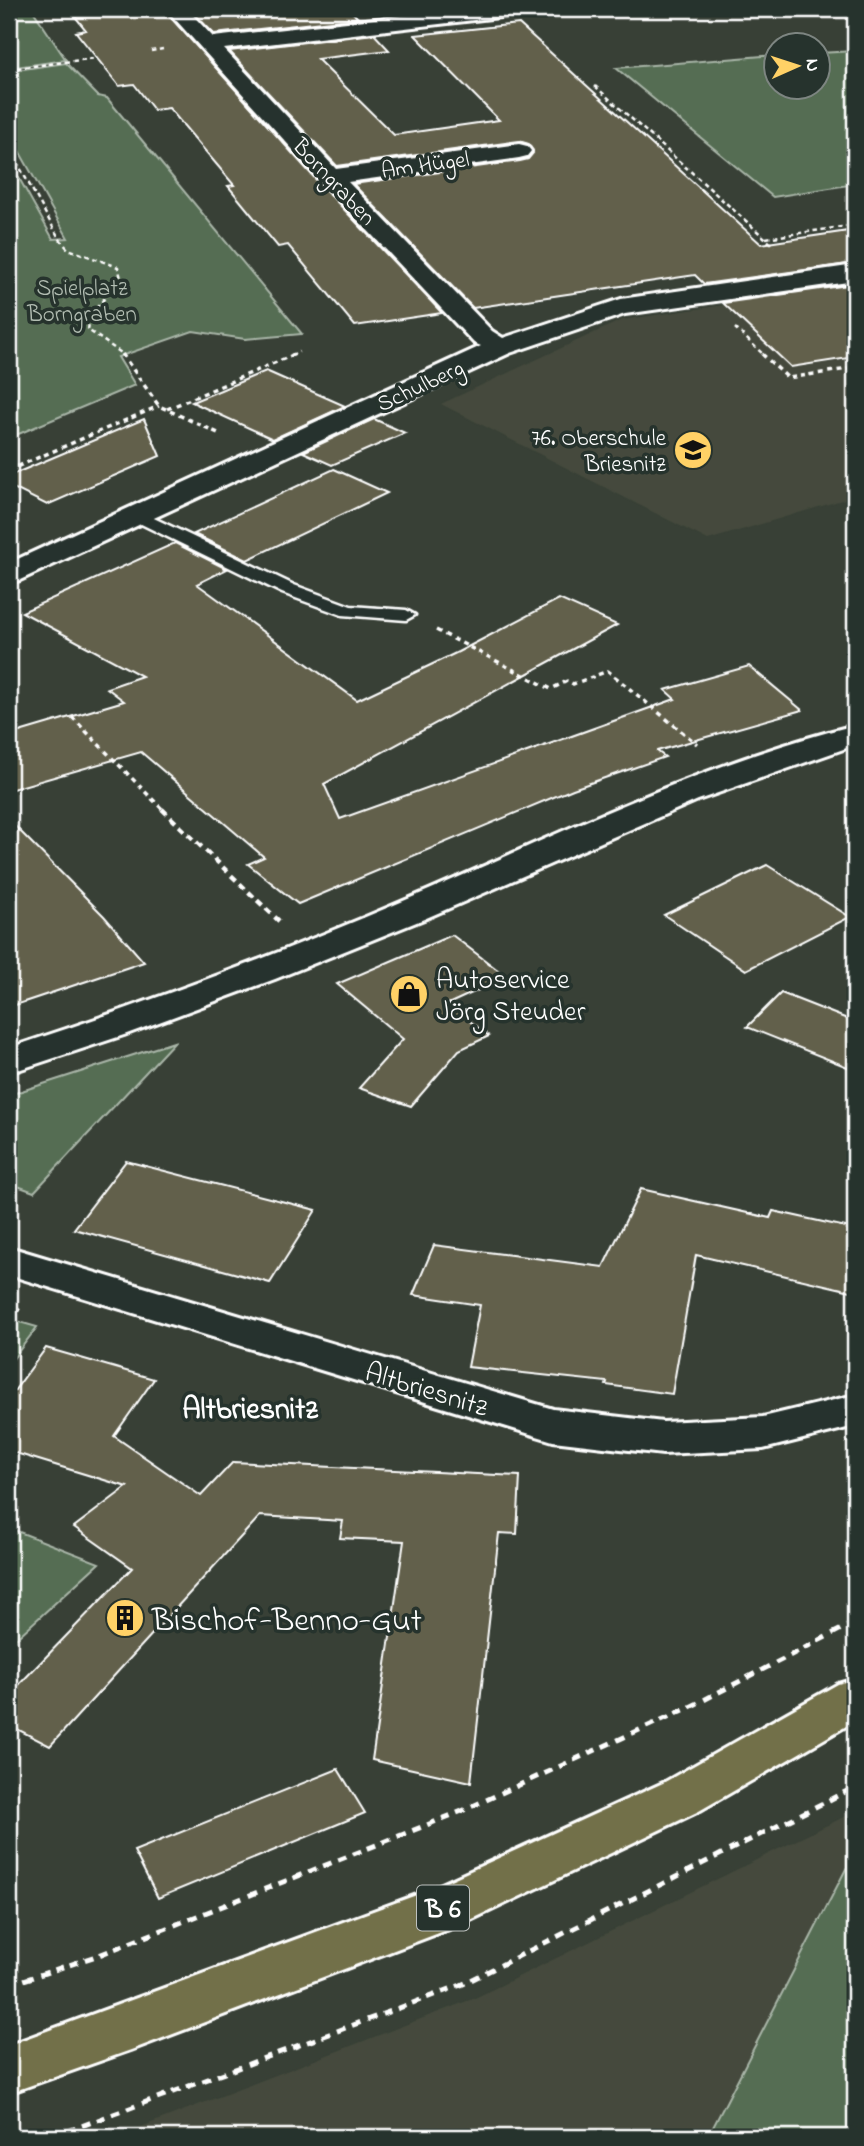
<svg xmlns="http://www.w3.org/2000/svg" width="864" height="2146" font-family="'Indie Flower',sans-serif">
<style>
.built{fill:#454a3d}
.green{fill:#546d53;stroke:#aab6a9;stroke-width:2}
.building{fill:#62604c;stroke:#fff;stroke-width:2}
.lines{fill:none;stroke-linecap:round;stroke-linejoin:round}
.lane-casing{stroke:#fff;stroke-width:5}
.street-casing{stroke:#fff;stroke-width:6}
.secondary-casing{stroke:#fff;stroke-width:6}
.primary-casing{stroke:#fff;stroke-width:6}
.path-far3{stroke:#fff;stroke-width:2.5;stroke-dasharray:4.5 3.5;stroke-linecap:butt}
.path-far2{stroke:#fff;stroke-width:3.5;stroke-dasharray:5 4.5;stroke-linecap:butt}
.path-far1{stroke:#fff;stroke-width:4.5;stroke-dasharray:7 5;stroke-linecap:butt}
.path{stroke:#fff;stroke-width:5;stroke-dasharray:9 7;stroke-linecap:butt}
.lane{fill:#26332d;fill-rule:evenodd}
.street{fill:#26332d;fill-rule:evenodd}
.secondary{fill:#26332d;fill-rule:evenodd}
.primary{fill:#726f4a;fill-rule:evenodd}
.labels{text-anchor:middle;stroke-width:7;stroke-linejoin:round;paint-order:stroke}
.far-street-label{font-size:23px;fill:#fff;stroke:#26332d}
.far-park-label{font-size:23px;fill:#b2bdb2;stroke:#26332d}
.far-poi-label{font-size:23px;fill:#fff;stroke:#26332d;text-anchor:end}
.shield{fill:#26332d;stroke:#bec2c0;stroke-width:2}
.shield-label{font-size:26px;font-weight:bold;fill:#fff}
.poi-label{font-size:28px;fill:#fff;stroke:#26332d;text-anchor:start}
.street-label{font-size:28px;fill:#fff;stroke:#26332d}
.neighbourhood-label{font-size:30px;font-weight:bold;fill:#fff;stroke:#26332d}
.near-poi-label{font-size:33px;fill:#fff;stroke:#26332d;text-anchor:start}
</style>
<rect width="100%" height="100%" fill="#384036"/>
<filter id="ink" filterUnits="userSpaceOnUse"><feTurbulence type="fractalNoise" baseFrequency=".0143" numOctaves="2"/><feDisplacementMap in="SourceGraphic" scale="14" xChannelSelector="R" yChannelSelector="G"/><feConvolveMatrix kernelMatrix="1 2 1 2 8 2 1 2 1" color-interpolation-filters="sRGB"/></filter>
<g filter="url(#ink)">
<g class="built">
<path d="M 855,286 L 855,496 L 708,540 L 441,404 L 622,320 Z"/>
<path d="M 848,1815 L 847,1867 L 708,2137 L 115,2137 L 475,1998 Z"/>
</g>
<g class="green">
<path d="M 9,9 L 32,9 L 66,60 L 9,68 Z"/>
<path d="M 855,51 L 855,184 L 773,197 L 616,68 L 776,55 L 776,88 L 818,88 L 819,53 Z"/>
<path d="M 66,63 L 98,96 L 107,98 L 302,334 L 245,339 L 193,331 L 118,357 L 135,385 L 9,438 L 9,160 L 53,239 L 68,238 L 9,133 L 9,71 Z"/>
<path d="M 174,1042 L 34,1192 L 9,1183 L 9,1095 Z"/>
<path d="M 9,1319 L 37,1327 L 9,1364 Z"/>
<path d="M 9,1528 L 99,1563 L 9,1645 Z"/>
<path d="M 855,1811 L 855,2137 L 708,2137 L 847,1867 L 848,1815 Z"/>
</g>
<g class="building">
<path d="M 69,9 L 163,9 L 320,184 L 442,313 L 355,326 L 288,245 L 278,247 L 228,186 L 234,185 L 169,108 L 154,110 L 134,84 L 119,86 L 76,32 L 86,30 Z"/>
<path d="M 190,9 L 349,9 L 358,18 L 214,34 Z"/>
<path d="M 519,24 L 761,244 L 855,230 L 855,263 L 704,284 L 695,275 L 473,308 L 353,184 L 520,161 L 528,159 L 533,153 L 529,144 L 519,141 L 337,166 L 229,51 L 374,34 L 389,50 L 317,59 L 394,135 L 499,120 L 415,35 Z"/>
<path d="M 855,284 L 855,357 L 791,367 L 723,303 Z"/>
<path d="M 266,371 L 345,406 L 273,439 L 192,402 Z"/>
<path d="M 144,419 L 160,456 L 47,505 L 9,486 L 9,476 Z"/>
<path d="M 374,419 L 405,433 L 332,465 L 303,452 Z"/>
<path d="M 334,469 L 387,493 L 247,560 L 194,534 Z"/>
<path d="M 175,543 L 227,569 L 197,584 L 357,700 L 458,652 L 559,599 L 617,625 L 324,784 L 340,819 L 675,699 L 665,690 L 749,666 L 802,710 L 657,751 L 665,757 L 573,789 L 298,904 L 248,864 L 264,857 L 141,752 L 9,790 L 9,735 L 124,701 L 107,688 L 142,676 L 22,612 Z"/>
<path d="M 9,820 L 104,916 L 144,962 L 9,1007 Z"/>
<path d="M 767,865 L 850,917 L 746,970 L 664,915 Z"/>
<path d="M 452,935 L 507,977 L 448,1004 L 489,1036 L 459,1050 L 411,1106 L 359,1088 L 403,1039 L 337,984 Z"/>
<path d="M 781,993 L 855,1022 L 855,1070 L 747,1027 Z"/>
<path d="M 126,1161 L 316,1210 L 270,1283 L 74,1229 Z"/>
<path d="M 641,1189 L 770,1218 L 773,1211 L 855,1229 L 855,1292 L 696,1255 L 672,1394 L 606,1385 L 607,1382 L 468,1367 L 480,1305 L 413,1295 L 434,1245 L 603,1267 Z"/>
<path d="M 46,1348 L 154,1379 L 114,1436 L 201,1496 L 233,1462 L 520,1476 L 517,1534 L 499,1533 L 471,1782 L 372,1760 L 404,1541 L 340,1538 L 343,1521 L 260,1516 L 50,1746 L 9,1725 L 9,1695 L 132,1568 L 74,1527 L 127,1487 L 9,1451 L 9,1398 Z"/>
<path d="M 338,1769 L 365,1813 L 158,1898 L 134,1851 Z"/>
</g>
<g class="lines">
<defs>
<path id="lane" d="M 137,510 L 294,585 L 351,606 L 406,610 L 415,615 L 406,620 L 342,615 L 282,593 L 131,519 L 128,515 Z"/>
<g id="street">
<path d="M 166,9 L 187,9 L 213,37 L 464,9 L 527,9 L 524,13 L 517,15 L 224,49 L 336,169 L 519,144 L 527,146 L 531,151 L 527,156 L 519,158 L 348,182 L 492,331 L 503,338 L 621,299 L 855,265 L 855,281 L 625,314 L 510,353 L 20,580 L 9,583 L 9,563 L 481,346 L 474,343 L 322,182 Z"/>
<path d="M 9,1247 L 553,1409 L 663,1422 L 763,1417 L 855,1395 L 855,1426 L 763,1449 L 663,1454 L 553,1441 L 9,1275 Z"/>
</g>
<path id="secondary" d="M 855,725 L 855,745 L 698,800 L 424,919 L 275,979 L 124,1035 L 9,1073 L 9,1048 C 141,1005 273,957 401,902 C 550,839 698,764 855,725 Z"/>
<path id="primary" d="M 855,1679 L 855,1721 L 699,1811 L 460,1925 L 131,2050 L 9,2093 L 9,2045 L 422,1893 L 663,1783 L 838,1684 Z"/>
</defs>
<use href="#lane" class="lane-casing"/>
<use href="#street" class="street-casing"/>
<use href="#secondary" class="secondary-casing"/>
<use href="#primary" class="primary-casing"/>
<g class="path-far3">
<path d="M 151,51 L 163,49"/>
<path d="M 9,69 L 97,58"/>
<path d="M 595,86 L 774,246"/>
<path d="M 9,148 L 59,238 L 68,249 L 118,267 L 121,278 L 90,316 L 88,330 L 124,355"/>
<path d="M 766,238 L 855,225"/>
<path d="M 735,328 L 764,355"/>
<path d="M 291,355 L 299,352"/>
</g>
<g class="path-far2">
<path d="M 122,354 L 159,406 L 218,433"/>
<path d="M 762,354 L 788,378 L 855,368"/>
<path d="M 167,409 L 295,354"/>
<path d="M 9,470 L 159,406"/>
<path d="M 436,630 L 551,689 L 567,681 L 573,684 L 608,671 L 697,744"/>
<path d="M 72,717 L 164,811"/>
</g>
<g class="path-far1">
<path d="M 162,809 L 279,921"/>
<path d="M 9,1321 L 19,1308"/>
</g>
<g class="path">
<path d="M 9,1985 L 99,1955 L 462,1811 L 690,1707 L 855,1622"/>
<path d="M 52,2137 L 461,1985 L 855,1787"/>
</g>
<use href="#lane" class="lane"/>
<use href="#street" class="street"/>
<use href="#secondary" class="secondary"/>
<use href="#primary" class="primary"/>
</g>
</g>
<defs>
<symbol id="school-disc" viewBox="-11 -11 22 22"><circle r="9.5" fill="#ffd166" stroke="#26332d"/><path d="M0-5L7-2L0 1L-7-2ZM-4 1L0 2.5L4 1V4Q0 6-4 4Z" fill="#111"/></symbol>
<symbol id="shop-disc" viewBox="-11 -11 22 22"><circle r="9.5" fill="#ffd166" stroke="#26332d"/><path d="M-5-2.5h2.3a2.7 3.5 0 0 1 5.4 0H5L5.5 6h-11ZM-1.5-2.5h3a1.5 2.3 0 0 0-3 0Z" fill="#111"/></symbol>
<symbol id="building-disc" viewBox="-11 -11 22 22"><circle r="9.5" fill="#ffd166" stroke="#26332d"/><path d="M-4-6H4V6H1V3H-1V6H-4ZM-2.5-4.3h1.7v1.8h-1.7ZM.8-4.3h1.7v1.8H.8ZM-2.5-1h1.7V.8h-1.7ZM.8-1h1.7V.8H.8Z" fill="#111"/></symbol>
</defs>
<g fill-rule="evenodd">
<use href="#school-disc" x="671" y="428" width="44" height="44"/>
<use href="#shop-disc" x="387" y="972" width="44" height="44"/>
<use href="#building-disc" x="103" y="1596" width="44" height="44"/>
</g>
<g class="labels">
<g class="far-street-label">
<text transform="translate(425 164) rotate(-8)" y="8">Am Hügel</text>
<text transform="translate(335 181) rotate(47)" y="8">Borngraben</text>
<text transform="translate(420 385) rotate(-25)" y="8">Schulberg</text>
</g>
<g class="far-park-label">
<text x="82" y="295">Spielplatz<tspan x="82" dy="26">Borngraben</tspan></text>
</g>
<g class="far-poi-label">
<text x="666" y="445">76. Oberschule<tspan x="666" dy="26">Briesnitz</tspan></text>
</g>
<rect class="shield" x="417" y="1885.5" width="52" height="45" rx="5"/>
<g class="shield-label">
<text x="443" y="1917">B 6</text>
</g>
<g class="poi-label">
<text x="436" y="988">Autoservice<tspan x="436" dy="32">Jörg Steuder</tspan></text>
</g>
<g class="street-label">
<text transform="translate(427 1388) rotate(17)" y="10">Altbriesnitz</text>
</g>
<g class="neighbourhood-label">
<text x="250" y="1418">Altbriesnitz</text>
</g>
<g class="near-poi-label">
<text x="152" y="1630">Bischof-Benno-Gut</text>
</g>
</g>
<rect width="864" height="2146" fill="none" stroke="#26332d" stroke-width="35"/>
<rect x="18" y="18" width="829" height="2111" fill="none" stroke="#fff" stroke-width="2.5" filter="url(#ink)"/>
<g transform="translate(797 66) rotate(87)"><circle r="33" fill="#26332d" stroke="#7d8581" stroke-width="2"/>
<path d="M0-5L12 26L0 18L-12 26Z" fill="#ffd166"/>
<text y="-10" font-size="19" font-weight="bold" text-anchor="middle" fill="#ffffff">N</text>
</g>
</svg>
